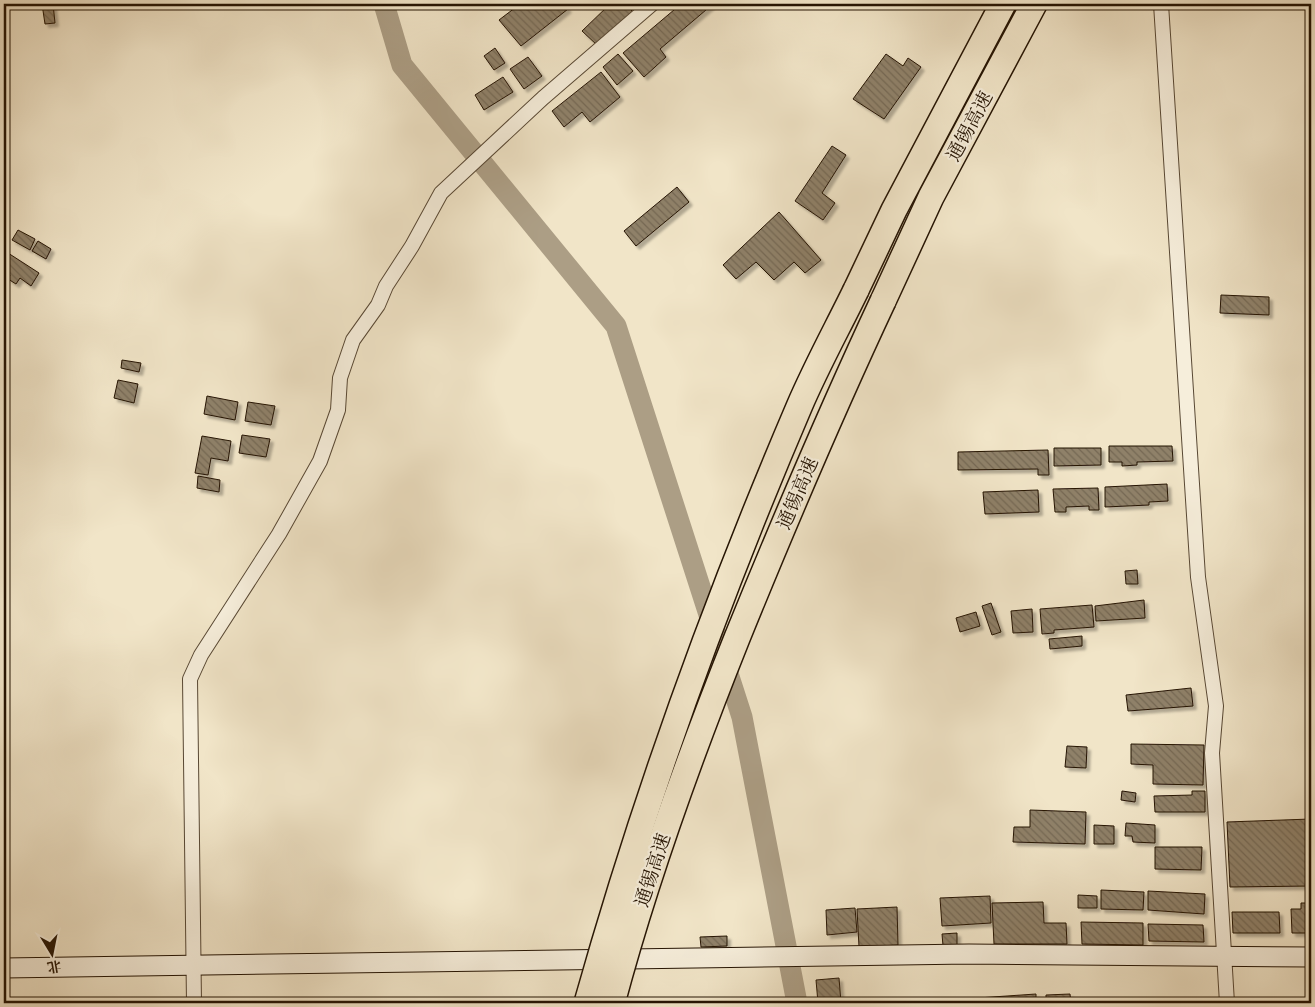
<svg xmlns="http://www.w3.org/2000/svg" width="1315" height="1007" font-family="'Gentium Book Plus','Noto Serif SC',serif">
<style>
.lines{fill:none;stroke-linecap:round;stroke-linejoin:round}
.river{stroke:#ac9e85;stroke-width:21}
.building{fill:url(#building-back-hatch);stroke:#251403;filter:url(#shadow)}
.street-casing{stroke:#584834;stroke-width:16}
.secondary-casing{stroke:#251403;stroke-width:21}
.highway-casing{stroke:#251403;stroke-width:28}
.street{stroke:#f6eedb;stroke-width:14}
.secondary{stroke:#f6eedb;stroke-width:19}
.highway{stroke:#f1e5c8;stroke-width:25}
.highway-bridge-casing{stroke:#251403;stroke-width:28;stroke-linecap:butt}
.highway-bridge{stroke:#f1e5c8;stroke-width:25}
.labels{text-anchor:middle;stroke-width:4.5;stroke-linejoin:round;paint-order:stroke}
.street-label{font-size:19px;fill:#251403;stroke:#f6eedb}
</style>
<defs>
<pattern id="building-back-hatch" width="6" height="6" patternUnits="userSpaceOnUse" patternTransform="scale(1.25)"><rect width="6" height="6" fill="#8f8169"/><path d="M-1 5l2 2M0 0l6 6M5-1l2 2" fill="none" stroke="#756854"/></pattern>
<filter id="shadow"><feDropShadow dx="3.5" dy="3.5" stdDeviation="1" flood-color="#0004"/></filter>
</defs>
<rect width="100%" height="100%" fill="#f1e5c8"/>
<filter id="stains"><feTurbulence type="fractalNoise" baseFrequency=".004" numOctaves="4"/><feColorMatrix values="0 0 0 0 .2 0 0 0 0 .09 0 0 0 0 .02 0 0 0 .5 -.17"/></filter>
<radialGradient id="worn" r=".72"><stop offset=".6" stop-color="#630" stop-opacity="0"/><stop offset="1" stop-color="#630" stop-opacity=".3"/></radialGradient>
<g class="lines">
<path class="river" d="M 384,4 L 402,65 L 616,326 L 742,717 L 797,1003"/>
</g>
<g class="building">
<path d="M 42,4 L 53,4 L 55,23 L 45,24 Z"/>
<path d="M 520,4 L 564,4 L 568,9 L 521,46 L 499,20 Z"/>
<path d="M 610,4 L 625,4 L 634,13 L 597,45 L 582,31 Z"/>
<path d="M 630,4 L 646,4 L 637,12 Z"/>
<path d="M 681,4 L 713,4 L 660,49 L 666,57 L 644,77 L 623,53 Z"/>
<path d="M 495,48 L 505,63 L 494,70 L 484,56 Z"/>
<path d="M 618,54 L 633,71 L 617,85 L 603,67 Z"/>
<path d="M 886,54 L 903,66 L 908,58 L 921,67 L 884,119 L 853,99 Z"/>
<path d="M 528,57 L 542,76 L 524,89 L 510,69 Z"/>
<path d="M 601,72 L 620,97 L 590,122 L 582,112 L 564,127 L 552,111 Z"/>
<path d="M 503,77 L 513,92 L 484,110 L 475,95 Z"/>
<path d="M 832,146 L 846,155 L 822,193 L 835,203 L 823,220 L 795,201 Z"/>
<path d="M 677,187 L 689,202 L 636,246 L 624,231 Z"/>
<path d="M 779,212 L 821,260 L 805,273 L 794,262 L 774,280 L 756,262 L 736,279 L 723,265 Z"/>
<path d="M 18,230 L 35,239 L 30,250 L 12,240 Z"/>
<path d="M 38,241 L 51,249 L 46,259 L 32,251 Z"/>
<path d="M 8,253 L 39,273 L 31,286 L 20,278 L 16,284 L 8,279 L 10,275 L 4,270 L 4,261 Z"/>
<path d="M 1221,295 L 1269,297 L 1269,315 L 1220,313 Z"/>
<path d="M 122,360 L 141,363 L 139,372 L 121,368 Z"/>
<path d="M 118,380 L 138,384 L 134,403 L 114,398 Z"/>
<path d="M 207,396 L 238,402 L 235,420 L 204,414 Z"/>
<path d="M 248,402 L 275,406 L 271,425 L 245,421 Z"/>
<path d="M 242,435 L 270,439 L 266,457 L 239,453 Z"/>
<path d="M 202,436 L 231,441 L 228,461 L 211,458 L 208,475 L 195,473 Z"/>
<path d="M 1109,446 L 1172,446 L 1173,461 L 1137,462 L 1137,465 L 1122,466 L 1122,462 L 1109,462 Z"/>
<path d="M 1054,448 L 1101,448 L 1101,465 L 1054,466 Z"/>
<path d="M 1048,450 L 1049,475 L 1038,475 L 1038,469 L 958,470 L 958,452 Z"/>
<path d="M 198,476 L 220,480 L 219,492 L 197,488 Z"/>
<path d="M 1167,484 L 1168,501 L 1149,502 L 1149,505 L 1105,507 L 1105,487 Z"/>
<path d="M 1098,488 L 1099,510 L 1089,510 L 1089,506 L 1066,507 L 1066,512 L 1055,512 L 1053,489 Z"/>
<path d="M 1038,490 L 1039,512 L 985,514 L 983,492 Z"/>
<path d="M 1137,570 L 1138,584 L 1126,584 L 1125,571 Z"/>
<path d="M 1144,600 L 1145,618 L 1096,621 L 1095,606 Z"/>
<path d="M 991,603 L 1001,632 L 992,635 L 982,606 Z"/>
<path d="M 1092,605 L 1094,627 L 1054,630 L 1054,633 L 1042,634 L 1040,609 Z"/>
<path d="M 1032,609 L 1033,632 L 1013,633 L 1011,611 Z"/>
<path d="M 976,612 L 980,626 L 960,632 L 956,618 Z"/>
<path d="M 1082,636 L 1082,646 L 1050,649 L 1049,639 Z"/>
<path d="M 1191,688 L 1193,706 L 1128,711 L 1126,695 Z"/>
<path d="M 1131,744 L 1204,745 L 1203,785 L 1153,784 L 1153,765 L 1131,764 Z"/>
<path d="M 1067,746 L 1087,747 L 1086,768 L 1065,767 Z"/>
<path d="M 1122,791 L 1136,793 L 1135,802 L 1121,800 Z"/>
<path d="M 1192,791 L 1205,791 L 1205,812 L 1155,812 L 1154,796 L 1192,795 Z"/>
<path d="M 1030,810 L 1086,812 L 1085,844 L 1013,842 L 1014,827 L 1030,827 Z"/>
<path d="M 1311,819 L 1311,886 L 1230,887 L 1227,822 Z"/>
<path d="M 1126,823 L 1155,825 L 1155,843 L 1133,842 L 1132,836 L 1125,836 Z"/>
<path d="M 1094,825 L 1114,826 L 1114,844 L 1094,844 Z"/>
<path d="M 1155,847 L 1202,847 L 1201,870 L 1155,869 Z"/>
<path d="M 1101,890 L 1144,892 L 1143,910 L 1101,909 Z"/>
<path d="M 1148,891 L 1205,894 L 1204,914 L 1148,910 Z"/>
<path d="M 1078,895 L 1097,896 L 1097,908 L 1078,908 Z"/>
<path d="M 990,896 L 991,923 L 942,926 L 940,898 Z"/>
<path d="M 1043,902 L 1044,923 L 1066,923 L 1067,944 L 994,944 L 992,903 Z"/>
<path d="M 1301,903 L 1308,903 L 1309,908 L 1311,908 L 1311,933 L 1292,933 L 1291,909 L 1301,909 Z"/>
<path d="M 897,907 L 898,945 L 859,947 L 857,909 Z"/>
<path d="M 855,908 L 857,932 L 827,935 L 826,910 Z"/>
<path d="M 1232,912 L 1279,912 L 1280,933 L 1233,933 Z"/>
<path d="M 1081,922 L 1143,923 L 1143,945 L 1082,944 Z"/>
<path d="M 1148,924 L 1203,925 L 1204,942 L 1149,941 Z"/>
<path d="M 957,933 L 957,945 L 943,946 L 942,934 Z"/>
<path d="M 727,936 L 727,946 L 701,947 L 700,937 Z"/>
<path d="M 839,978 L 841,1003 L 818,1003 L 816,980 Z"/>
<path d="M 1036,994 L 1036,1003 L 949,1003 L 949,1000 Z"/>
<path d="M 1070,994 L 1071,1003 L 1046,1003 L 1046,995 Z"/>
<path d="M 1249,1001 L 1249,1003 L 1232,1003 L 1232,1002 Z"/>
</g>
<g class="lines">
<defs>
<g id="street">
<path d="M 1161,4 L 1198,577 L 1216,706 L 1212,753 L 1227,1003"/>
<path d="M 194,1003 L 190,679 L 201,655 L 279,534 L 320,461 L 338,410 L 340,378 L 353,340 L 378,305 L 386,286 L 412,246 L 441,193 L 543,98 L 652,4"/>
</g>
<path id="secondary" d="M 4,968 L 969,954 L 1311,957"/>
<g id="highway">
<path d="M 856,290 L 894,210 L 1003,4"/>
<path d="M 883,301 L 931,197 L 1034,4"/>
</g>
</defs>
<use href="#street" class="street-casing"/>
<use href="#secondary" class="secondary-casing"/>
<use href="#highway" class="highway-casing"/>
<use href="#street" class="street"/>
<use href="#secondary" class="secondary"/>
<use href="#highway" class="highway"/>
<defs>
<g id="highway-bridge">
<path d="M 587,1003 C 644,800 716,601 799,407 C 816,367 837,329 856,290"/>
<path d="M 612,1003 C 645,879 689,758 737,638 C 783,525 831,412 883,301"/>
</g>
</defs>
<use href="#highway-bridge" class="highway-bridge-casing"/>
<use href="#highway-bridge" class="highway-bridge"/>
</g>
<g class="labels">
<g class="street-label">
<text transform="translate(969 126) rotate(-62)" y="7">通锡高速</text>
<text transform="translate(797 493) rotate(-67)" y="7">通锡高速</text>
<text transform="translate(652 870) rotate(-72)" y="7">通锡高速</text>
</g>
</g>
<rect width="1315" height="1007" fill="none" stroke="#f1e5c8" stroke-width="20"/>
<rect x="5" y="5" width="1305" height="997" fill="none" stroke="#251403" stroke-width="2.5"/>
<rect x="10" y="10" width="1295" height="987" fill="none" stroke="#251403"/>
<g transform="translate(52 954) rotate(170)" stroke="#f6eedb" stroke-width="4" paint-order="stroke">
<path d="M0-4L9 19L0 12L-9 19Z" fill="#251403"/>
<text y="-8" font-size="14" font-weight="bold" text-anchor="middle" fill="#251403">北</text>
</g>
<rect width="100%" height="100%" filter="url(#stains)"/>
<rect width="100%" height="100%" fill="url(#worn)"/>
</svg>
